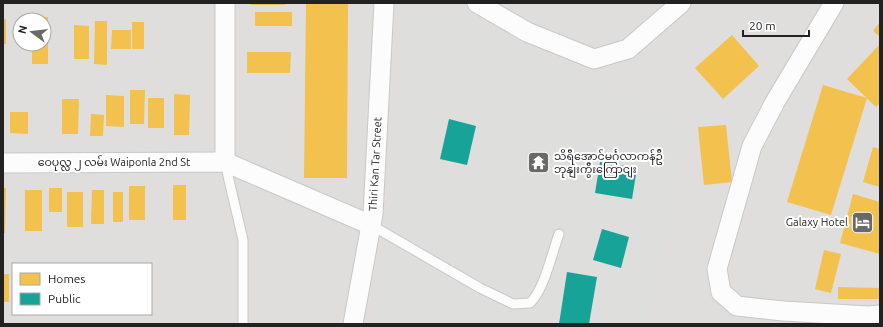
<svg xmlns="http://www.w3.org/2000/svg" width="883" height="327" font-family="Ubuntu,'Noto Sans Myanmar',sans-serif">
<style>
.residential{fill:#dfdedc;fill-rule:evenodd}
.religious{fill:#dededc}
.homes{fill:#f2c14e}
.public{fill:#17a398}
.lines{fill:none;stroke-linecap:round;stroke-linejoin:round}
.service-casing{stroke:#c9c8c7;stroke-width:11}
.minor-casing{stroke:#c9c8c7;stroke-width:21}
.service{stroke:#fdfcfc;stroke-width:9}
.minor{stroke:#fdfcfc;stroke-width:19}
.labels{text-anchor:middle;stroke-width:4;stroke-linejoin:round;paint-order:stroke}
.poi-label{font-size:11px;fill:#222;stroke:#fff;text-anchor:start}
.street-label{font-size:11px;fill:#222;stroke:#fff}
</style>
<rect width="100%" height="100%" fill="#f0eeeb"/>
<path class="residential" d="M 3,3 L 880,3 L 880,324 L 3,324 ZM 20,20 L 44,20 L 44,44 L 20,44 ZM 13,264 L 151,264 L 151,314 L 13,314 Z"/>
<path class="religious" d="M 404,12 L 452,15 L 688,133 L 647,324 L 373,324 L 393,190 Z"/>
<g class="homes">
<rect x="251" y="3" width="34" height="2"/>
<path d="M 306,3 L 348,3 L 347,178 L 304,178 Z"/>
<rect x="255" y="12" width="37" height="14"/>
<path d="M 32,17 L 48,17 L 48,64 L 32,64 L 32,44 L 44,44 L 44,20 L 32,20 Z"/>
<rect x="3" y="19" width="3" height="25"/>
<path d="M 95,21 L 107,21 L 107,65 L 94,64 Z"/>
<rect x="132" y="22" width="12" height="27"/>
<path d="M 880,22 L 880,37 L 873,31 Z"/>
<path d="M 74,25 L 89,26 L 89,59 L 74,59 Z"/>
<path d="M 112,30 L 131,30 L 131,49 L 111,49 Z"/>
<path d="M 732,35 L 759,66 L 723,99 L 695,68 Z"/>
<path d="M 879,45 L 880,103 L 876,107 L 847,79 Z"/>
<path d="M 247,52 L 291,52 L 290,73 L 247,73 Z"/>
<path d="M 823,85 L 867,98 L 831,215 L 787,202 Z"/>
<path d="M 130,90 L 145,90 L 144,124 L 130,124 Z"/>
<path d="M 174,94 L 190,95 L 189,135 L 174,135 Z"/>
<path d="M 106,95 L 124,96 L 124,127 L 106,126 Z"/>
<rect x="148" y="98" width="16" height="30"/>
<path d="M 62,99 L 79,99 L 78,134 L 62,134 Z"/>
<path d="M 10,112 L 28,112 L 28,134 L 10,133 Z"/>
<path d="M 91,114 L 104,115 L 103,136 L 90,136 Z"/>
<path d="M 726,125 L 732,182 L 704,185 L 698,127 Z"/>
<path d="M 873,147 L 880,149 L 880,187 L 863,182 Z"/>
<rect x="173" y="185" width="13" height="35"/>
<rect x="129" y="186" width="16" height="34"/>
<path d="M 3,188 L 6,188 L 5,233 L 3,233 Z"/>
<rect x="49" y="188" width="13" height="24"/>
<rect x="25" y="190" width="17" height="41"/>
<path d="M 92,190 L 104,190 L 104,224 L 91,224 Z"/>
<rect x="67" y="192" width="16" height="35"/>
<rect x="113" y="192" width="10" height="30"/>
<path d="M 853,194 L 880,202 L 880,254 L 840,243 Z"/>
<path d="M 824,250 L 841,254 L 831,293 L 815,289 Z"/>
<rect x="3" y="274" width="6" height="28"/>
<path d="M 838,287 L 880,288 L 880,299 L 838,299 Z"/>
</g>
<g class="public">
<path d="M 449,119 L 476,126 L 467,165 L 440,159 Z"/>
<path d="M 600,162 L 637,168 L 632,199 L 595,193 Z"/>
<path d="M 602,229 L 629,237 L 621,268 L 593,260 Z"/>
<path d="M 567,272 L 597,277 L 589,324 L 559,324 Z"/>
</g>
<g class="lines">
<defs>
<g id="service">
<path d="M 225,163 L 243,240 L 243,323"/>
<path d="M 371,225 L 480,288 L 513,304 L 530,303 C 544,290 552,253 559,234"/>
</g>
<g id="minor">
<path d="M 477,3 L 527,32 L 594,59 L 628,49 L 681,3"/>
<path d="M 834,3 L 775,102 L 752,146 L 717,269 L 721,292 L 737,306 L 783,311 L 868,316 L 880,315"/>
<path d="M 225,162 L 225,3"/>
<path d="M 3,163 L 225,162 L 371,225"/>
<path d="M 353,324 L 373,214 L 384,3"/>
</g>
</defs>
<use href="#service" class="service-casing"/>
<use href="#minor" class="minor-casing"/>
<use href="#service" class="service"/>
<use href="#minor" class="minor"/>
</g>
<defs>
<symbol id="temple-square" viewBox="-11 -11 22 22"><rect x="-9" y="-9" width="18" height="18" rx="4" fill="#6a6968" stroke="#fff"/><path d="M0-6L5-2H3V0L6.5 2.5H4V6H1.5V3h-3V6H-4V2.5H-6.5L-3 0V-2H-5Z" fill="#fff"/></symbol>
<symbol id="hotel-square" viewBox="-11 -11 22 22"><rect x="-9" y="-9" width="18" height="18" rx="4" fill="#6a6968" stroke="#fff"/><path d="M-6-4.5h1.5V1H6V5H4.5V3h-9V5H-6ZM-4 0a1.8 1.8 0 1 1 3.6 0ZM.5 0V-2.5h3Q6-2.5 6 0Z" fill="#fff"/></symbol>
</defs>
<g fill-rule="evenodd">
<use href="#temple-square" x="526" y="150" width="25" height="25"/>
<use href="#hotel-square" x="850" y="210" width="25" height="25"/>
</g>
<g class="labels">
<g class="poi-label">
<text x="554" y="160">သိရီအောင်မင်္ဂလာကန်ဦ<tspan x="554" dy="13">ဘုနျးကွီးကြောငျး</tspan></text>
<text x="848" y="226" text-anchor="end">Galaxy Hotel</text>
</g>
<g class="street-label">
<text x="114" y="166">ဝေပုလ္လ ၂ လမ်း Waiponla 2nd St</text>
<text transform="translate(375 164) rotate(-87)" y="4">Thiri Kan Tar Street</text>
</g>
</g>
<rect width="883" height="327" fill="none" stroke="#222222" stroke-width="8"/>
<rect x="12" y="263" width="140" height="52" fill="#ffffff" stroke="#a7a7a7"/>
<rect x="20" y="273" width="20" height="12" fill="#f2c14e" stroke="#a7a7a7"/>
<text x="48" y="283" font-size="12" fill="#222222">Homes</text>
<rect x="20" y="293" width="20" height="12" fill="#17a398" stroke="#a7a7a7"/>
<text x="48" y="303" font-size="12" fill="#222222">Public</text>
<g transform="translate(32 32) rotate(285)"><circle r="19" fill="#ffffff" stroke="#a7a7a7"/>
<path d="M0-3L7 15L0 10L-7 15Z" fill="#6a6968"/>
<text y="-6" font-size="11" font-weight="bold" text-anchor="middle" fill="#222222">N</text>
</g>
<path d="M743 30v6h66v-6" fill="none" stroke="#222222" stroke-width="2"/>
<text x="749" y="30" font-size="12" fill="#222222" stroke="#ffffff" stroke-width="3" paint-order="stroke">20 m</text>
</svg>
